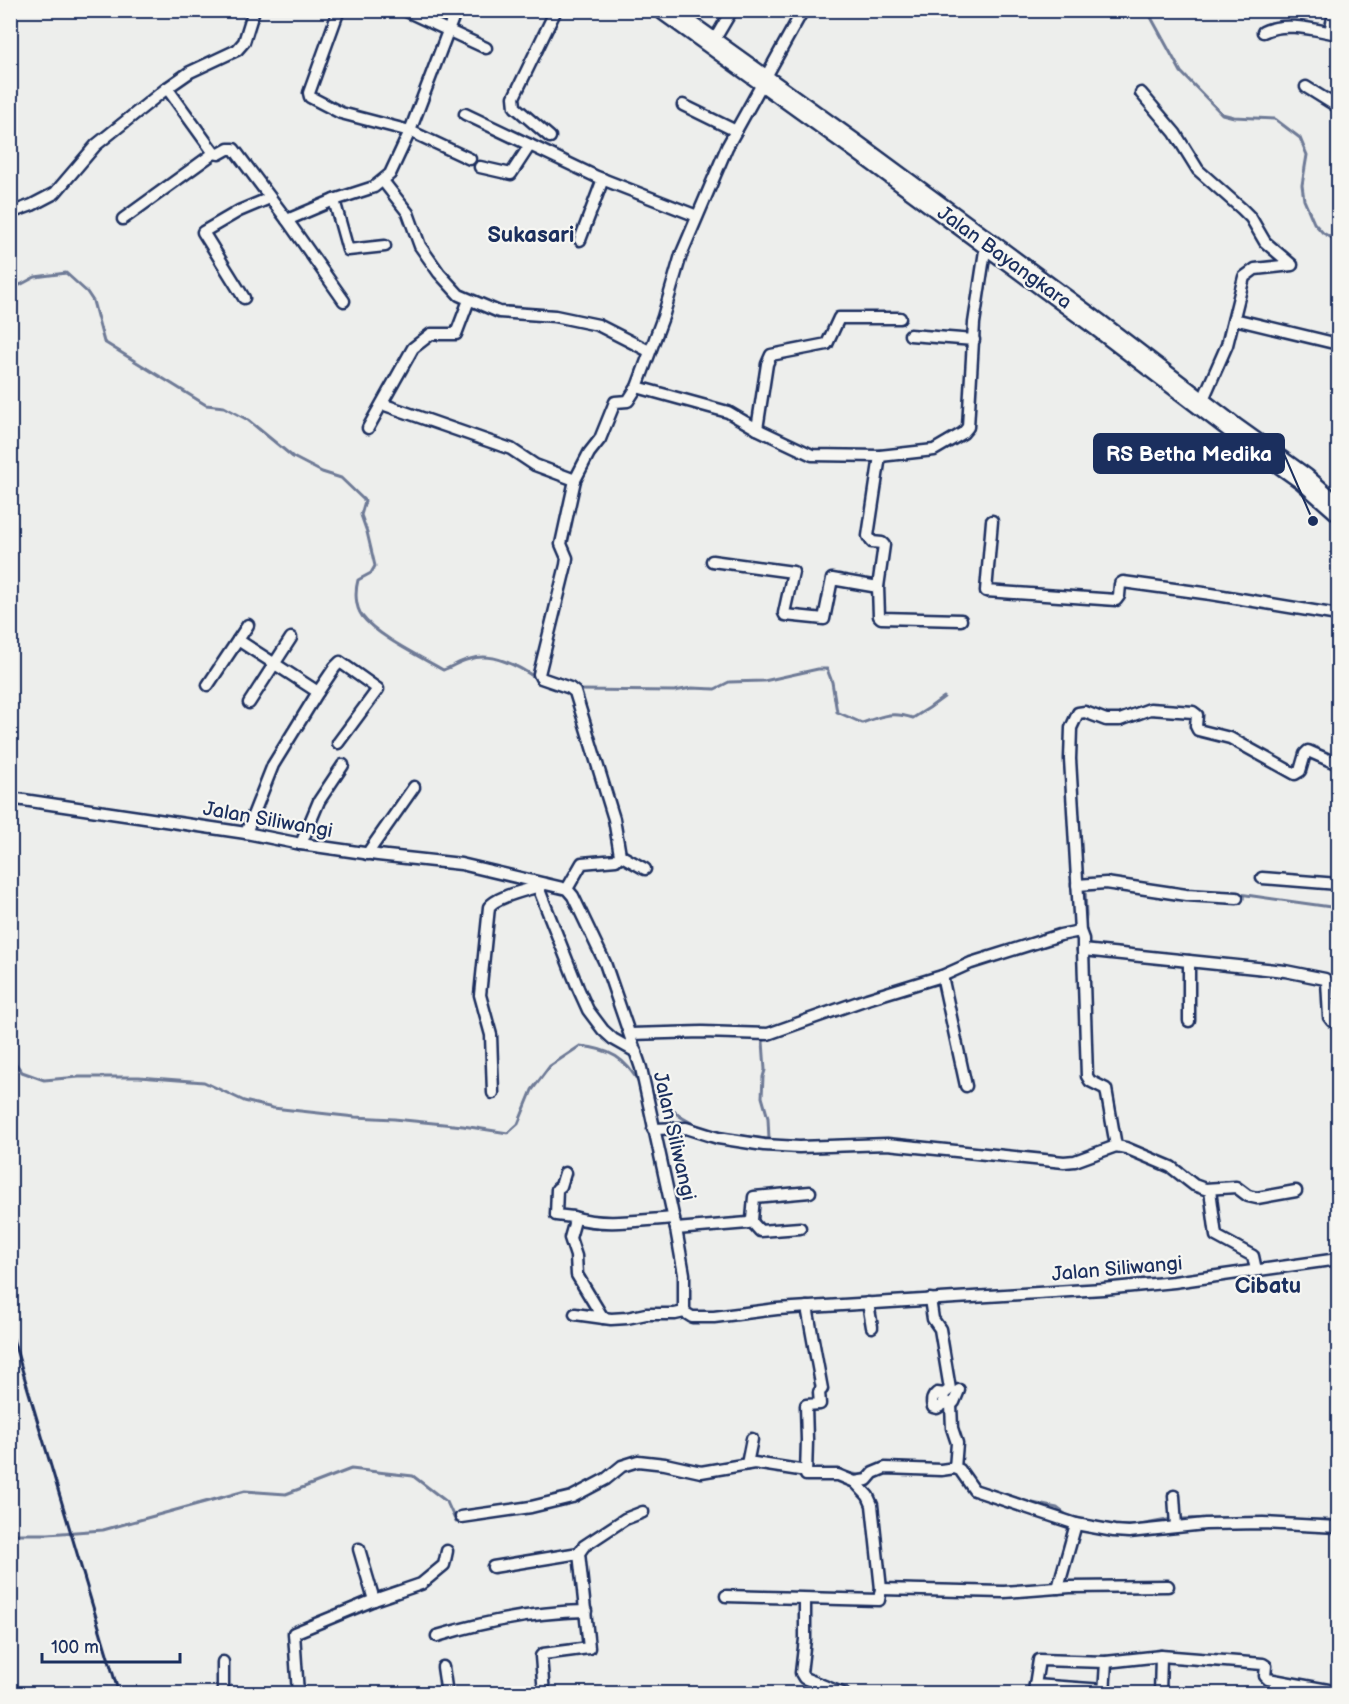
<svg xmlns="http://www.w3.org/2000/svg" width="1349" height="1704" font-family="'Balsamiq Sans',sans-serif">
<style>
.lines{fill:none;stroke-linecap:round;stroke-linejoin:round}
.stream{stroke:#6e7a96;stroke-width:3}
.street-casing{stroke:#1b2f5e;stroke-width:15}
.highway-casing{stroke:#1b2f5e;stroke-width:26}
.street{stroke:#f6f6f2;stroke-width:10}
.highway{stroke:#f6f6f2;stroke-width:21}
.rail{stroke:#1b2f5e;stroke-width:3}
.labels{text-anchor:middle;stroke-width:4.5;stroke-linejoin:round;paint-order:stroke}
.street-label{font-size:20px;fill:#1b2f5e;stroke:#f6f6f2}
.quarter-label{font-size:22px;font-weight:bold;fill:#1b2f5e;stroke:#f6f6f2}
.leader{fill:none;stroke:#1b2f5e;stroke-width:2}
.callout-dot{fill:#1b2f5e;stroke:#f6f6f2;stroke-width:2}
.callout{fill:#1b2f5e;stroke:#1b2f5e;stroke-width:2}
.callout-label{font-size:21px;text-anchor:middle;font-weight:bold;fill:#fff}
</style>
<rect width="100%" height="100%" fill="#edeeec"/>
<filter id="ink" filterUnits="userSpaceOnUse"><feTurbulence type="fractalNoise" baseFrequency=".0167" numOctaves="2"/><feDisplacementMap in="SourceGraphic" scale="12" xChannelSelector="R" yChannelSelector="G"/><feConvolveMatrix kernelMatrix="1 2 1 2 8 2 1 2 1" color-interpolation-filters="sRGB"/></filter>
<g filter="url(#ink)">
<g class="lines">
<g class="stream">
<path d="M 1147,10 L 1181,72 L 1222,114 L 1234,117 L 1275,119 L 1300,138 L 1307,155 L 1302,185 L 1304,200 L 1314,223 L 1323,233 L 1332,238 L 1338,239"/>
<path d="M 10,278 L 20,285 L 35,277 L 66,273 L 87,292 L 93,301 L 104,342 L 206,405 L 224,407 L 248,420 L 293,457 L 322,472 L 341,478 L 365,501 L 361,515 L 367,532 L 375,566 L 371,573 L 358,580 C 355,591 355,606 362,616 C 377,636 421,657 443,670 C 452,667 460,661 470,659 C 492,652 519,666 537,679"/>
<path d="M 578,690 L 674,691 L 692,688 L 715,689 L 729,682 L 764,681 L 818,669 L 827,669 L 832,682 L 837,712 L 862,723 C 882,716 891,711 913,718 L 929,708 L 944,697"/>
<path d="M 1239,894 L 1338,908"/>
<path d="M 1084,929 L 1086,916 L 1085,888"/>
<path d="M 10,1056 L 22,1072 L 44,1080 L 79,1077 L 139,1077 L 204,1082 L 244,1101 L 273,1108 L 355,1117 L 394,1119 L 463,1126 L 508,1133 L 518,1124 L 532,1090 L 550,1066 L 580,1046 C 610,1049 626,1058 640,1085"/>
<path d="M 651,1094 C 663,1098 671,1110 681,1117 C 707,1134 739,1136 769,1139 L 768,1118 L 762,1097 L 763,1077 L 765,1070 L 763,1041 L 769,1038"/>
<path d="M 843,1472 L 859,1475 L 869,1473"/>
<path d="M 1023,1501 L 1057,1508 L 1069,1517"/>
<path d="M 1178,1519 L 1229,1518"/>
<path d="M 1292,1520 L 1338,1520"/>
<path d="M 1107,1525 L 1135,1526 L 1172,1519"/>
<path d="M 10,1534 L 48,1534 L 103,1530 L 245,1491 L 286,1494 L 351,1469 L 413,1476 L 447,1502 L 456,1522 L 461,1521"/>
</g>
<defs>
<g id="street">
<path d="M 339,10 L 309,93 L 310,97 L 341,113 L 410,131 L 470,159"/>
<path d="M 404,10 L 486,48"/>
<path d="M 1263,32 C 1285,21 1315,30 1338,34"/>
<path d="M 1330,32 L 1334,13 L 1332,10"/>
<path d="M 712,44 L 732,10"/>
<path d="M 1306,87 L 1338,107"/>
<path d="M 167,88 L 214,153 L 219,154 L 228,149 L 234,149 L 287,220 L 334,200 L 374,187 L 390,174 L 410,131 L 456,10"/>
<path d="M 1141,93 L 1175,133 L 1198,170 L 1242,209 L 1251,218 L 1265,242 L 1292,265 L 1255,269 L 1244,277 L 1227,345 L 1201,404"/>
<path d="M 683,105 L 736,131"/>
<path d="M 465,114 L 597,177 L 697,216"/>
<path d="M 550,137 L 515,107 L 514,97 L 556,10"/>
<path d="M 480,167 L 511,174 L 530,145"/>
<path d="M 383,181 L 408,213 L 420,246 L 439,273 L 459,295 L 499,312 L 555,316 L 598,325 L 649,351"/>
<path d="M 334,200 L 348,250 L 385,246"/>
<path d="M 10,213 L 32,205 L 55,193 L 96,145 L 167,88 L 190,72 L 237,50 L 244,42 L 254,10"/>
<path d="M 123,219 L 214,153"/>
<path d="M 287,220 L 344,301"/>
<path d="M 580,240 L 603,179"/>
<path d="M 244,298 L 203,232 L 239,211 L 270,198"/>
<path d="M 1234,319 L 1338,344"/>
<path d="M 910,335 L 974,340"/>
<path d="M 637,387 L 728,412 L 757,429 L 812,455 L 880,456 L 934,450 L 963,433 L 968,427 L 974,323 L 986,244"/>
<path d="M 382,404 L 511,449 L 535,465 L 575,480"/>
<path d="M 368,428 L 413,348 L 431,334 L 456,334 L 469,300"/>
<path d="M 757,429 L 767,364 L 771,355 L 827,344 L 839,318 L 900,318"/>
<path d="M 880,456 L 868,536 L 872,542 L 882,543 L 884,545 L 878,587 L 879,616 L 881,618 L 961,620"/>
<path d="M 992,521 L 986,591 L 1116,600 L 1119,596 L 1120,584 L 1123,582 L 1211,594 L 1338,615"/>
<path d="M 712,561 L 793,572 L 784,613 L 785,615 L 824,619 L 832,579 L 878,587"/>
<path d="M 238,640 L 248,625"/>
<path d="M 208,685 L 238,640 L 318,692 L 273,765 L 246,833"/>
<path d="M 318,692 L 335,667 L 340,662 L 378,689 L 338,743"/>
<path d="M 249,703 L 291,638"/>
<path d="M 10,798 L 246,833 L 301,844 L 378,855 L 461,864 L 567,889 L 573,896 L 605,963 L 641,1068 L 676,1229 L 684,1274 L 684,1312 L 692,1317 L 714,1317 L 777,1309 L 1103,1289 L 1174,1282 L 1338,1259"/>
<path d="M 301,844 L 319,801 L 343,765"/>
<path d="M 367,854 L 414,787"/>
<path d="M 620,855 L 645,869"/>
<path d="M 1262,878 L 1338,884"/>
<path d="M 1077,885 L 1106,883 L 1186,895 L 1237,898"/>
<path d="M 538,887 L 578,988 L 588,1010 L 603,1030 L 613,1039 L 636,1052"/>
<path d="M 567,889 L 582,863 L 616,860 L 620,855 L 614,819 L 575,692 L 570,688 L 541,678 L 539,674 L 566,565 L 567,558 L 561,544 L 575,480 L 589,453 L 600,439 L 615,402 L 628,401 L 637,387 L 663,317 L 681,255 L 727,147 L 803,10"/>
<path d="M 1080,931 L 1070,759 L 1071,728 L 1078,713 L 1085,712 L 1106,720 L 1120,720 L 1150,709 L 1193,712 L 1197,715 L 1196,726 L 1198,730 L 1230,738 L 1295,774 L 1300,771 L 1305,754 L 1308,751 L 1338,764"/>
<path d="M 1083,950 L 1087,1076 L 1090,1081 L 1106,1089 L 1116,1146 L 1126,1148 L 1171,1167 L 1194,1185 L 1205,1189 L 1236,1187 L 1248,1196 L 1257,1198 L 1296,1191"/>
<path d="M 1189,961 L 1189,1021"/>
<path d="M 942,976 L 966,1086"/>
<path d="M 630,1034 L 702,1032 L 768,1034 L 867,999 L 942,976 L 971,963 L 1060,935 L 1080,931 L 1083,939 L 1083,950 L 1285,971 L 1325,979 L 1327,981 L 1329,1017 L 1332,1021 L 1338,1022"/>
<path d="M 493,1093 L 491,1035 L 480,995 L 489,907 C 498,895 530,890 545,884"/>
<path d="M 653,1129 L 686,1128 L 718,1138 L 764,1145 L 799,1147 L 887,1144 L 1064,1162 L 1075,1161 L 1116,1146"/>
<path d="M 565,1173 L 561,1186 L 557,1189 L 556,1215 L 573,1217 L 574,1224 L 570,1238 L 576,1256 L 577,1275 L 603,1318"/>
<path d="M 1210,1190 L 1216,1236 L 1253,1256 L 1256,1270"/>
<path d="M 573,1217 C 605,1227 641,1220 674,1218"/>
<path d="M 752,1222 L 760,1231 L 800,1228"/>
<path d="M 676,1229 L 748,1223 L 752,1220 L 754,1197 L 810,1192"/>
<path d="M 930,1299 L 933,1319 L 940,1329 L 950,1389 L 944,1394 L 943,1398 L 946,1403 L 951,1405 L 952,1428 L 957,1443 L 955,1468"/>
<path d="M 868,1303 L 872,1327"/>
<path d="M 807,1307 L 822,1389 L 819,1392 L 820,1404 L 806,1405 L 807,1440 L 806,1475 L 838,1475 L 855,1482"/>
<path d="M 575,1314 L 611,1319 L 627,1318 L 646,1314 L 675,1314 L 684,1312"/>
<path d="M 944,1394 L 937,1393 C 932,1397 931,1401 933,1407 L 937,1408 L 946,1403"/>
<path d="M 951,1405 L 954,1402 L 959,1390"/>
<path d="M 747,1464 L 752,1439"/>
<path d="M 1174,1496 L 1176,1526"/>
<path d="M 461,1517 L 531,1507 L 572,1497 L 606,1479 L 622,1466 L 638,1461 L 665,1464 L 701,1472 L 754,1463 L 806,1471"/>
<path d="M 359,1549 L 374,1600"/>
<path d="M 493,1567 L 579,1553"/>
<path d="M 1058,1588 L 1076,1524"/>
<path d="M 881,1589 L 1004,1592 L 1070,1587 L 1168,1586"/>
<path d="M 726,1596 L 879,1600 L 881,1589 L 872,1505 L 868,1496 L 855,1482 L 867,1480 L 873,1473 L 885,1468 L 941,1470 L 955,1468 L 960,1470 L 974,1490 L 1076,1524 L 1114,1531 L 1129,1532 L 1205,1524 L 1263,1523 L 1338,1527"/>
<path d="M 805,1599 L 805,1639 L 801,1673 L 804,1678 L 844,1694"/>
<path d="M 437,1636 C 486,1621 534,1612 586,1611"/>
<path d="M 223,1662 L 223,1694"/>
<path d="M 443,1667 L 447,1694"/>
<path d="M 1035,1685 L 1039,1660 L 1106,1662 L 1161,1656 L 1263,1664 L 1266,1666 L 1265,1676 L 1268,1679 L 1328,1690"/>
<path d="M 298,1694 L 294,1633 L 374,1600 L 421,1584 L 444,1565 L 447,1551"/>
<path d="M 544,1694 L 541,1656 L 543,1654 L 589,1648 L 579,1553 L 584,1546 L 625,1519 L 643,1512"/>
<path d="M 1034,1694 L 1035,1685 L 1104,1690"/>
<path d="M 1104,1694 L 1106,1662"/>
<path d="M 1160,1694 L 1161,1656"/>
</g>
<path id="highway" d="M 666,10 L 858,148 L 1098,325 L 1234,429 L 1304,479 L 1338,509"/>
</defs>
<use href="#street" class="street-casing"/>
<use href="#highway" class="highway-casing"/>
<use href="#street" class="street"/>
<use href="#highway" class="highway"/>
<path class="rail" d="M 10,1329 L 119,1694"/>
</g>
</g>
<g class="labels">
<g class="street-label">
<text transform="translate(1005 257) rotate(36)" y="7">Jalan Bayangkara</text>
<text transform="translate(268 819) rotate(10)" y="7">Jalan Siliwangi</text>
<text transform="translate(675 1136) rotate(77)" y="7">Jalan Siliwangi</text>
<text transform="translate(1117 1268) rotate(-5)" y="7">Jalan Siliwangi</text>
</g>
<g class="quarter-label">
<text x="531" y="242">Sukasari</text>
<text x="1268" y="1293">Cibatu</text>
</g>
</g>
<path class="leader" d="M1313 521L1284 454"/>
<circle class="callout-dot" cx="1313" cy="521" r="6"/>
<rect class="callout" x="1094" y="434" width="190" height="39" rx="6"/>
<g class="callout-label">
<text x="1189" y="461">RS Betha Medika</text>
</g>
<rect width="1349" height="1704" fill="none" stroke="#f6f6f2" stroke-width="36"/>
<rect x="18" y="18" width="1313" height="1668" fill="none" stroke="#1b2f5e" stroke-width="2" filter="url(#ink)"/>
<path d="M42 1653v9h138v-9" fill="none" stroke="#1b2f5e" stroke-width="3"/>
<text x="51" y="1653" font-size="18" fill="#1b2f5e" stroke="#f6f6f2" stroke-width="4.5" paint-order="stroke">100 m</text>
</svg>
